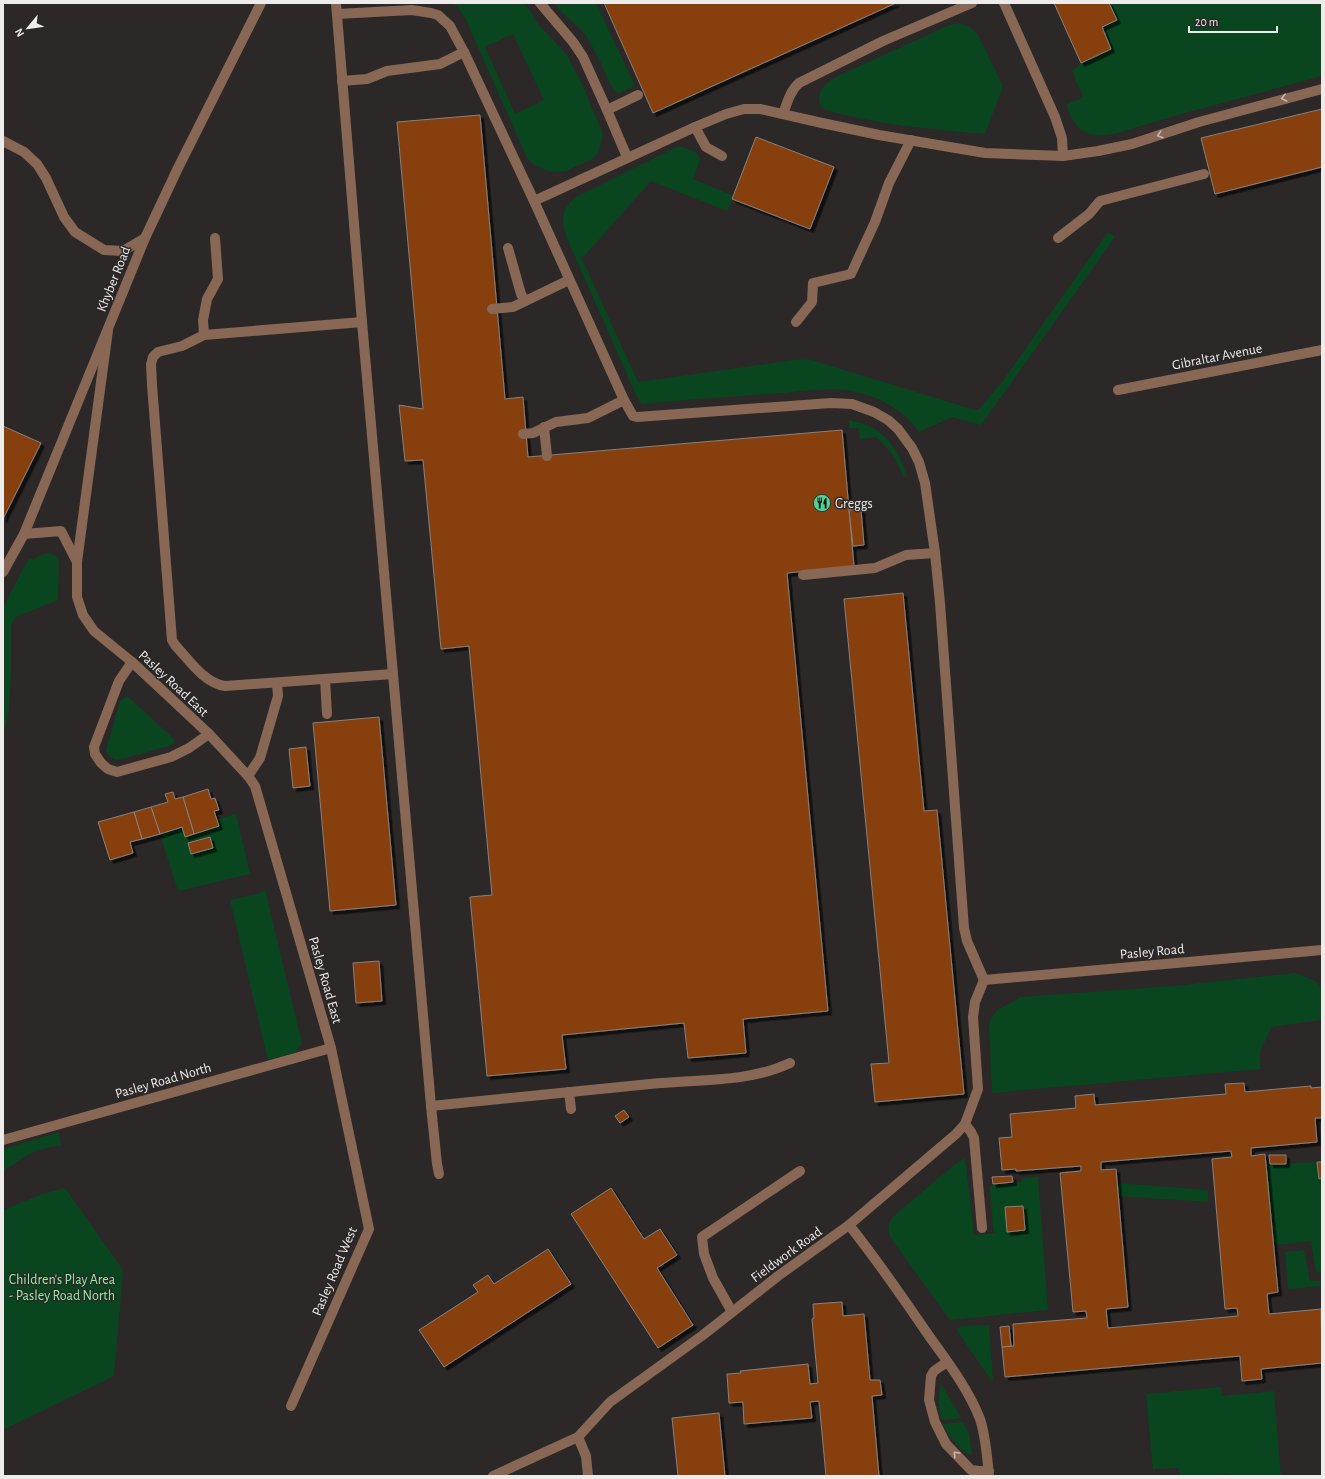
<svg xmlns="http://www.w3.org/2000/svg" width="1325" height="1479" font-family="'Alegreya Sans',sans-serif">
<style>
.green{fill:#094620;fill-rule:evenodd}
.building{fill:#873f0a;stroke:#858280;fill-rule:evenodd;filter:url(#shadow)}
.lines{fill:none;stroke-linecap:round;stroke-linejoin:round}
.minor{stroke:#886754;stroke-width:10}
.oneway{stroke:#c5b7af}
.labels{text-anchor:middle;stroke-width:3;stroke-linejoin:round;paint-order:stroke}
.street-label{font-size:14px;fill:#eeeceb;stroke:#2b2827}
.poi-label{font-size:14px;fill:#eeeceb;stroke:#2b2827;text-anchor:start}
.park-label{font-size:14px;fill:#89f0a2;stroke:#2b2827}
</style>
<defs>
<filter id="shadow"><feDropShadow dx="3.5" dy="3.5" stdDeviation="0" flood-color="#0009"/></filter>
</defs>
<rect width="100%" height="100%" fill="#2b2827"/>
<g class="green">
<path d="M 453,3 L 525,3 L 538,24 L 567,55 L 582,84 L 603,134 L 599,152 L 592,159 L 566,171 L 554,172 L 546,170 L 534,165 L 527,158 L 466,20 L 460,10 ZM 513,34 L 544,100 L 515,114 L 485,47 Z"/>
<path d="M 554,3 L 596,3 L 635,86 L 619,93 L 614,91 C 604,72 597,51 584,33 C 575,22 562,15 554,3 Z"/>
<path d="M 1110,3 L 1322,3 L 1322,76 L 1178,115 L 1114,134 L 1098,136 L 1090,134 L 1080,129 L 1071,117 L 1066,105 L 1083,97 L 1072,71 L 1081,63 L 1111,49 L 1102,27 L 1117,20 Z"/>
<path d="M 959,23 L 970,27 L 978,35 L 1003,86 L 985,134 C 930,129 876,125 823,109 C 822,106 819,102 819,100 C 818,87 832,80 840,75 L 934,32 L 949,25 Z"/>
<path d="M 679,146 C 686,148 698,151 700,159 L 693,179 L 734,196 L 727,211 L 651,181 L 587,253 L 581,257 L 638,382 L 759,365 L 803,359 L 812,360 L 975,410 L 978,410 L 1002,382 L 1108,232 L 1115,237 L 981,425 L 952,417 L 919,432 C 903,409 878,396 851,391 C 829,387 806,391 784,393 C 737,396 689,400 642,404 L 636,395 L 567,238 C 560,221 561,209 576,197 Z"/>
<path d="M 849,420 C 856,422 864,423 871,427 C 890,437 901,456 907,477 L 903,476 C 897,460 889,448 876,437 L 860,439 L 859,428 L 849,428 Z"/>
<path d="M 50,553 L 56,556 L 59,563 L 58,600 L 16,617 L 11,625 L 11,677 L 8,717 L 3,735 L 3,607 L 29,558 L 33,560 L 43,554 Z"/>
<path d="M 127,696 L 174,739 L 174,743 L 169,746 L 118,760 C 113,760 107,754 106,750 L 120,701 Z"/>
<path d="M 236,814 L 250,874 L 178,891 L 160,834 L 182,827 L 186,837 L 219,826 L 217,819 Z"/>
<path d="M 265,890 L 302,1043 L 294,1053 L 268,1060 L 230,900 L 257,894 Z"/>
<path d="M 1296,973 L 1315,981 L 1322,988 L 1322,1020 L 1272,1027 L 1260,1051 L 1260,1069 L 992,1093 L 989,1024 L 994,1014 L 999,1009 L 1021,997 L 1173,986 Z"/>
<path d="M 59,1132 L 61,1146 C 38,1146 21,1159 3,1171 L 3,1149 Z"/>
<path d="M 965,1158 L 974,1235 L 995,1233 L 993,1230 L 990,1187 L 992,1185 L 1022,1182 L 1022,1178 L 1038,1177 L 1048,1310 L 950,1320 L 890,1237 C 887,1228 888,1223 894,1216 L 949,1169 Z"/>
<path d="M 1317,1162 L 1319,1178 L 1322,1178 L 1322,1272 L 1316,1272 L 1311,1241 L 1274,1245 L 1266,1165 Z"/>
<path d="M 1117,1183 L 1208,1190 L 1208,1202 L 1118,1196 Z"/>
<path d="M 65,1188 L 123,1270 L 114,1376 L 3,1430 L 3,1210 L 42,1194 Z"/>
<path d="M 1304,1250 L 1310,1281 L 1322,1281 L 1322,1286 L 1288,1289 L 1285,1252 Z"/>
<path d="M 989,1325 L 993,1381 L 991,1380 L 956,1329 L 962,1326 Z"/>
<path d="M 941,1384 L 961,1417 L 955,1419 L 942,1420 C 937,1407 938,1397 941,1384 Z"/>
<path d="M 1221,1387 L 1222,1396 L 1274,1391 L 1281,1476 L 1229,1476 L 1229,1474 L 1180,1476 L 1179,1468 L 1153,1469 L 1146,1394 Z"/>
<path d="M 963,1422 L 969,1434 L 972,1455 C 962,1454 947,1434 943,1424 Z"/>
</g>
<g class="building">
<path d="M 604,3 L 896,3 L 653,113 Z"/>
<path d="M 1054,3 L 1109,3 L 1117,20 L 1102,27 L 1111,49 L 1081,63 Z"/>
<path d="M 1322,109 L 1322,167 L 1215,194 L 1201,138 Z"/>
<path d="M 480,115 L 505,399 L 523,397 L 528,457 L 842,430 L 854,566 L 787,573 L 828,1011 L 743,1019 L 746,1053 L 688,1058 L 684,1023 L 562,1035 L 566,1069 L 487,1076 L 470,897 L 492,895 L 469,646 L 441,649 L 423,460 L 405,461 L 399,405 L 423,409 L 397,122 Z"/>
<path d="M 756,137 L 834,167 L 810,229 L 732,199 Z"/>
<path d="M 3,426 L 41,443 L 3,519 Z"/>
<path d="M 861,509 L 864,545 L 853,546 L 849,510 Z"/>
<path d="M 903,593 L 924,811 L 937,810 L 964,1094 L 875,1102 L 871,1064 L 889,1063 L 844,599 Z"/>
<path d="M 379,717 L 396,905 L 330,911 L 313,723 Z"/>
<path d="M 306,747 L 310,786 L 293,788 L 289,749 Z"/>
<path d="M 208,789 L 211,799 L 215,798 L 219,810 L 214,811 L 219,826 L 194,834 L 183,797 Z"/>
<path d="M 173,792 L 175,799 L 183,797 L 194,834 L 185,837 L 182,827 L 160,834 L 151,807 L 168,802 L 165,794 Z"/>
<path d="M 151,807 L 160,834 L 142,839 L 134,812 Z"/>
<path d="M 134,812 L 142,839 L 130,842 L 133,853 L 110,860 L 98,822 Z"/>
<path d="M 210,837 L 213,848 L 191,854 L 188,843 Z"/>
<path d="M 379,961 L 382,1001 L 356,1003 L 353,963 Z"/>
<path d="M 1244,1083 L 1245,1092 L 1311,1086 L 1311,1088 L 1322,1087 L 1322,1118 L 1315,1118 L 1317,1142 L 1251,1148 L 1251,1156 L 1265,1154 L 1278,1292 L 1267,1294 L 1269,1314 L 1321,1309 L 1322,1363 L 1261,1369 L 1262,1379 L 1242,1381 L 1240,1356 L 1005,1377 L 1002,1347 L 1014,1346 L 1013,1324 L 1087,1318 L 1086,1311 L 1073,1312 L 1060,1173 L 1081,1171 L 1081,1166 L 1016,1171 L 1016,1169 L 1002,1170 L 999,1138 L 1012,1137 L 1010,1114 L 1076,1108 L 1075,1096 L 1094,1094 L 1095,1105 L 1226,1094 L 1225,1084 ZM 1231,1151 L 1232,1157 L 1212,1159 L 1225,1309 L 1237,1308 L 1238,1316 L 1108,1328 L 1106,1309 L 1128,1307 L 1116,1169 L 1101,1170 L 1101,1162 Z"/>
<path d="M 624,1110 L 629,1117 L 620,1123 L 615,1116 Z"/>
<path d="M 1269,1155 L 1286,1155 L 1286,1164 L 1270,1164 Z"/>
<path d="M 1317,1162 L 1322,1162 L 1322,1178 L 1319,1179 Z"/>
<path d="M 1012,1176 L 1013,1182 L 993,1184 L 992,1177 Z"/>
<path d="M 611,1188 L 644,1239 L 660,1229 L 677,1255 L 657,1268 L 693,1325 L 658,1348 L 571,1214 Z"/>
<path d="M 1023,1206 L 1025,1230 L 1007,1232 L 1005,1207 Z"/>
<path d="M 548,1249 L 571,1284 L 444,1367 L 419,1330 L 478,1292 L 473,1285 L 488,1275 L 494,1284 Z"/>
<path d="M 842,1302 L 843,1316 L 864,1314 L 870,1380 L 880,1380 L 882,1395 L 872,1396 L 879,1476 L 826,1476 L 819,1401 L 810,1402 L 812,1418 L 744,1424 L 743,1402 L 729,1403 L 727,1374 L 741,1373 L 740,1371 L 808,1364 L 810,1384 L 818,1383 L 812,1319 L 814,1318 L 813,1304 Z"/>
<path d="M 1009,1326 L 1011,1346 L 1002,1347 L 1000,1327 Z"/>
<path d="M 719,1413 L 725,1476 L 678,1476 L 672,1418 Z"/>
</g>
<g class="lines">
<g class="minor">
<path d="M 336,3 L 362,322 L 431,1106 C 504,1099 577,1091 650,1084 C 696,1079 748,1083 790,1063"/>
<path d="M 540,3 L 573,42 L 583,57 L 607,110 L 627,157"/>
<path d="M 1004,3 L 1055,117 L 1062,138 L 1063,156"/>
<path d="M 337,14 L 412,10 L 431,13 L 438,15 L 450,26 L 464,52 L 534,201 L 624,400 L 633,416 L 637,417 L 831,403 L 852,404 L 874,412 L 888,420 L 898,429 L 912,448 L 919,462 L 925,483 L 935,553 L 940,603 L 964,928 L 967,941 L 984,980"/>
<path d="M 342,81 L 367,79 L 387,71 L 440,64 L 464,52"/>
<path d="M 607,110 L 638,95"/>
<path d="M 783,114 C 787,103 790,91 799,83 L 883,41 L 972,3"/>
<path d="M 695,127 L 706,147 L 722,156"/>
<path d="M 3,141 L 24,152 L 37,164 L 46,178 L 64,217 L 75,232 L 104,250 L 123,251 L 145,238"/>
<path d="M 534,201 L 695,127 L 726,114 L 744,109 L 760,109 L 822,123 L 879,135 L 985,153 L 1063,156 L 1098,151 L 1132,144 L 1199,122 L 1322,89"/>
<path d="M 1058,238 L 1089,214 L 1100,201 L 1204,174"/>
<path d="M 508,248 L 521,294 L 525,301"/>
<path d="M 492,309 L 513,307 L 569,280"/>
<path d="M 362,322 L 204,335 L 182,346 L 158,352 L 153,357 L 151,364 L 152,385 L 172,640 L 175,645 C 189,660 204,683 225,686 L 393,674"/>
<path d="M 796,322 L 812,302 L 813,283 L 851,274 L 875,222 L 889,183 L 911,140"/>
<path d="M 108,330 L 77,562 L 77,597 L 83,615 L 94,631 L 132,662 L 209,734 L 248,776 L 255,786 L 331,1048 L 369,1229 L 291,1406"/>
<path d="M 204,335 L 203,320 L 207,299 L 218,279 L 215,238"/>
<path d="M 1118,390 L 1322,350"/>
<path d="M 544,427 L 547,456"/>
<path d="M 523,434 L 533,433 L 556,422 L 588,418 L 624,400"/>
<path d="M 24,534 L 61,531 L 77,562"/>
<path d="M 3,572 L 24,534 L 145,238 L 178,168 L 261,3"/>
<path d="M 803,575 L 875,568 L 906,555 L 935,553"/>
<path d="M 132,662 L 119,681 L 94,747 L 95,754 L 101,763 L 108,769 L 117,772 L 171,757 L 189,748 L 209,734"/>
<path d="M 325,679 L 327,714"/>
<path d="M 248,776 L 260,758 L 278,696 L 277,683"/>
<path d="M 984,980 L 1322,950"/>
<path d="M 569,1092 L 571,1109"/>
<path d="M 431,1106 L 437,1164 L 439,1174"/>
<path d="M 965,1124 L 971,1132 L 974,1138 L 982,1228"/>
<path d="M 3,1140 L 331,1048"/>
<path d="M 849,1225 C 878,1261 903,1298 929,1336 C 947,1361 969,1390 980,1419 C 986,1437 987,1457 989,1476"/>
<path d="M 732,1312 L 713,1278 L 704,1254 L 702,1237 L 800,1171"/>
<path d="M 947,1362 L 934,1371 L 931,1376 L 929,1400 L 935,1422 L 946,1444 L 971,1470 L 979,1471 L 989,1471"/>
<path d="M 578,1437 L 586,1456 L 588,1476"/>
<path d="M 493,1476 L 578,1437 L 610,1402 L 703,1335 L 778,1276 L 849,1225 L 956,1134 L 965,1124 L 978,1089 L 973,1017 L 975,1002 L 984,980"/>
</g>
</g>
<defs><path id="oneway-chevron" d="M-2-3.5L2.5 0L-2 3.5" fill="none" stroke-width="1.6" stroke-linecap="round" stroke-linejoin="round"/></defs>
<g class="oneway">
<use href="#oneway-chevron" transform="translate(1284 98) rotate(166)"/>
<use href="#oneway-chevron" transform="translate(1160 135) rotate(163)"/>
<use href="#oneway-chevron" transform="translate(956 1454) rotate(-134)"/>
</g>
<defs>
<symbol id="restaurant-disc" viewBox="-11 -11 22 22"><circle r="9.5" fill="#4ed399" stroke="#2b2827"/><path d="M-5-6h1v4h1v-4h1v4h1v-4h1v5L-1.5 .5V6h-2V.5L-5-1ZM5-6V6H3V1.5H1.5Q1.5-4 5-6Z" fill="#111"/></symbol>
</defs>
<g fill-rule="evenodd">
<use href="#restaurant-disc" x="812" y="493" width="20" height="20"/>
</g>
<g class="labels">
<g class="street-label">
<text transform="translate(113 279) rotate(-68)" y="5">Khyber Road</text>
<text transform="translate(1217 356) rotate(-11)" y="5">Gibraltar Avenue</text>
<text transform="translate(174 683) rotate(43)" y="5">Pasley Road East</text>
<text transform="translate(1152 951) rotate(-5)" y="5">Pasley Road</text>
<text transform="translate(326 980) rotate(74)" y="5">Pasley Road East</text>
<text transform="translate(163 1080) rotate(-16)" y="5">Pasley Road North</text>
<text transform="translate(786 1254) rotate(-36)" y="5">Fieldwork Road</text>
<text transform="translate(334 1271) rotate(-67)" y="5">Pasley Road West</text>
</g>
<g class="poi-label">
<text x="835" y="508">Greggs</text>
</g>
<g class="park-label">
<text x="62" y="1284">Children's Play Area<tspan x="62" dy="16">- Pasley Road North</tspan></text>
</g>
</g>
<rect width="1325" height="1479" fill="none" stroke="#eeeceb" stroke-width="8"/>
<g transform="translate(28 28) rotate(241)" stroke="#2b2827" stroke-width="3" paint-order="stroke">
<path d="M0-3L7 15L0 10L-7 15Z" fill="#eeeceb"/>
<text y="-6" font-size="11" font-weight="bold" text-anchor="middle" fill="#eeeceb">N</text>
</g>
<path d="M1189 26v6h88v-6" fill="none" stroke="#eeeceb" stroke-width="2"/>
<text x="1195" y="26" font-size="12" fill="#eeeceb" stroke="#2b2827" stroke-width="3" paint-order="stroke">20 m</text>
</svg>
